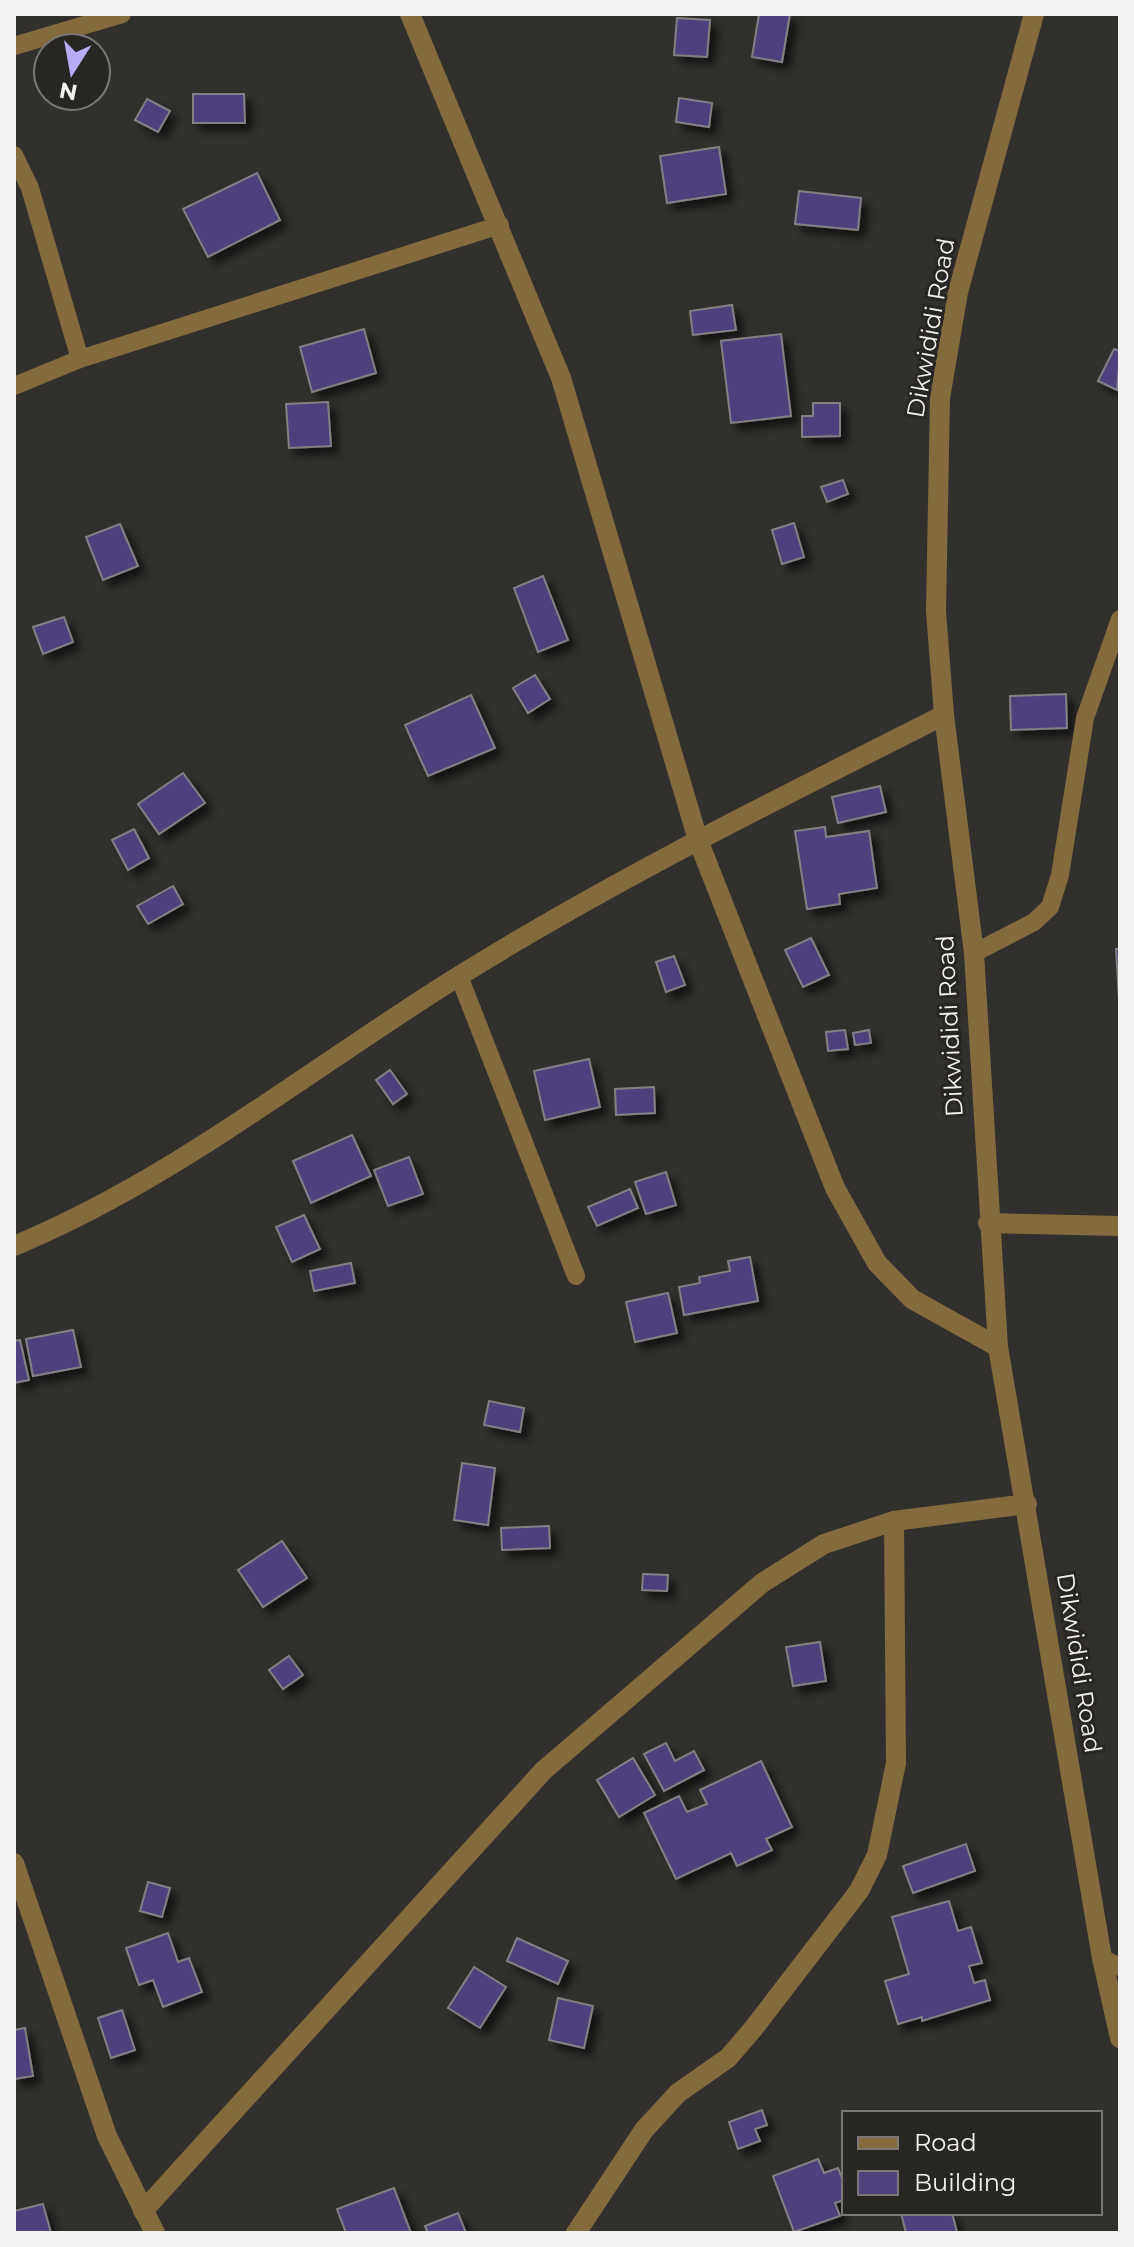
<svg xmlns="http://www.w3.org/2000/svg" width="1134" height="2247" font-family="Montserrat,sans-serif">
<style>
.building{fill:#4e417c;stroke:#818184;stroke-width:2;filter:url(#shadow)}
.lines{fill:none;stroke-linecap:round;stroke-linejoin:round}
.service{stroke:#846b3e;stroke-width:18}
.minor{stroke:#846b3e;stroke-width:20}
.tertiary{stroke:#846b3e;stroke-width:20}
.labels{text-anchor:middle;stroke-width:6;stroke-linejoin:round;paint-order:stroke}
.street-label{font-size:24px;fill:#f3f2f0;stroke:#282623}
</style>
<defs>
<filter id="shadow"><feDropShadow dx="7" dy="7" stdDeviation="4" flood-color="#0009"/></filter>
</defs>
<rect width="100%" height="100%" fill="#32302d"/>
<g class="building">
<path d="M 759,14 L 790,14 L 782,62 L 752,57 Z"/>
<path d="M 677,18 L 710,20 L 707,57 L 674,55 Z"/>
<path d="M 193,94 L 244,94 L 245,123 L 193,123 Z"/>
<path d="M 679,98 L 712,103 L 709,127 L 676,122 Z"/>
<path d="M 147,99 L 170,111 L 158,132 L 135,120 Z"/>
<path d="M 719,147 L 726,194 L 667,203 L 660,156 Z"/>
<path d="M 257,173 L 280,220 L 208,257 L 183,209 Z"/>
<path d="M 799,191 L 861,198 L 858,230 L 795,224 Z"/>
<path d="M 732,305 L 736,330 L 693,335 L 690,311 Z"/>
<path d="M 364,329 L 376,373 L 312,392 L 300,347 Z"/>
<path d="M 781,334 L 791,416 L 731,423 L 721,341 Z"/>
<path d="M 1114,349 L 1120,351 L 1117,390 L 1098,381 Z"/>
<path d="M 328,402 L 331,446 L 289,448 L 286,404 Z"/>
<path d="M 813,403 L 840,403 L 840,436 L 802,437 L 802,416 L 813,416 Z"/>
<path d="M 843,480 L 848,494 L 827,502 L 821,487 Z"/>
<path d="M 794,523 L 804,557 L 782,564 L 772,530 Z"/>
<path d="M 120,524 L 138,566 L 103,580 L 86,537 Z"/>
<path d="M 543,576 L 568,640 L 538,652 L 514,588 Z"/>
<path d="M 64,617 L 73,642 L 43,654 L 33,627 Z"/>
<path d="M 535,675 L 550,699 L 528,713 L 513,688 Z"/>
<path d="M 1066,694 L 1067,728 L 1011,730 L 1010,696 Z"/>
<path d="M 471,695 L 495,748 L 428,776 L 405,725 Z"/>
<path d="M 183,773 L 205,803 L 159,834 L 138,804 Z"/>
<path d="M 880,786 L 886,812 L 838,823 L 832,797 Z"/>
<path d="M 825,827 L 826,837 L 869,831 L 877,888 L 839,894 L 840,904 L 807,909 L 795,831 Z"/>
<path d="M 134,829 L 149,858 L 128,870 L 112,840 Z"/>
<path d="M 173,886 L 183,904 L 148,924 L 137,906 Z"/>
<path d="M 811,938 L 829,975 L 803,987 L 785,950 Z"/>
<path d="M 1116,949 L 1120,949 L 1120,1049 L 1119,999 Z"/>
<path d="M 674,956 L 685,985 L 666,992 L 656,962 Z"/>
<path d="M 845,1030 L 848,1049 L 828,1051 L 826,1032 Z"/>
<path d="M 869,1030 L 871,1043 L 855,1045 L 853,1033 Z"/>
<path d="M 589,1059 L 600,1107 L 545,1120 L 534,1071 Z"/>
<path d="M 390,1070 L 407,1094 L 393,1104 L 376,1080 Z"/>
<path d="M 654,1087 L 655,1113 L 616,1115 L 615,1089 Z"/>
<path d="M 352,1135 L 371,1176 L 311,1203 L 293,1161 Z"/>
<path d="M 409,1157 L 423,1194 L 388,1206 L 374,1170 Z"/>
<path d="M 666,1172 L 676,1205 L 646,1214 L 635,1182 Z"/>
<path d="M 630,1189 L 638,1208 L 597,1226 L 588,1207 Z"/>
<path d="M 304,1215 L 320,1249 L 292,1262 L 276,1227 Z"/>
<path d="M 750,1257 L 758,1301 L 684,1315 L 679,1287 L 700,1283 L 699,1277 L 730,1271 L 728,1261 Z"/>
<path d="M 351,1263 L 355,1283 L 314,1291 L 310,1271 Z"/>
<path d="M 668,1293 L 677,1333 L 635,1342 L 626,1302 Z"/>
<path d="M 73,1330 L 81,1367 L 33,1376 L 26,1339 Z"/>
<path d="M 20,1340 L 29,1380 L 14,1383 L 14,1341 Z"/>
<path d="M 489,1401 L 524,1408 L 520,1432 L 484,1425 Z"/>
<path d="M 462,1463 L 495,1468 L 488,1525 L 454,1520 Z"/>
<path d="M 549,1526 L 550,1548 L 502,1550 L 501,1528 Z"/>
<path d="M 282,1541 L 307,1578 L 263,1607 L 238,1570 Z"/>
<path d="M 643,1574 L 668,1575 L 667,1591 L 642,1590 Z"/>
<path d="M 820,1642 L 826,1681 L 793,1686 L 786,1647 Z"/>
<path d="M 289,1656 L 303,1675 L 283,1689 L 269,1670 Z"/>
<path d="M 666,1743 L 675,1761 L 694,1751 L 704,1770 L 664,1791 L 644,1754 Z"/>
<path d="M 633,1758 L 655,1795 L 619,1817 L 597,1780 Z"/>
<path d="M 761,1761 L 792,1827 L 766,1839 L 772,1850 L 737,1866 L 731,1853 L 676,1879 L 644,1813 L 679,1796 L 687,1812 L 707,1804 L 700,1790 Z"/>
<path d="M 966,1844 L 975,1871 L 913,1893 L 903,1866 Z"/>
<path d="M 148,1882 L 170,1888 L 162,1917 L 140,1911 Z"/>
<path d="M 949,1901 L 958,1931 L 971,1927 L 982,1963 L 969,1966 L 974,1983 L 985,1980 L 990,2000 L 922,2021 L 922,2017 L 898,2024 L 885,1981 L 909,1974 L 892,1917 Z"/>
<path d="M 168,1933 L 178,1962 L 189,1958 L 202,1992 L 163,2007 L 153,1980 L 139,1985 L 126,1948 Z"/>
<path d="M 517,1938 L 568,1961 L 558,1984 L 507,1961 Z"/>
<path d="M 474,1967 L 506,1987 L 480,2028 L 448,2008 Z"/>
<path d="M 558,1998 L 593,2006 L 584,2048 L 549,2040 Z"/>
<path d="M 122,2010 L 135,2050 L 111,2058 L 98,2018 Z"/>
<path d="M 25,2028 L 33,2076 L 14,2079 L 14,2030 Z"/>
<path d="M 762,2110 L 767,2125 L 755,2129 L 760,2141 L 738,2149 L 729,2122 Z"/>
<path d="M 818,2159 L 824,2173 L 838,2168 L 844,2183 L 844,2200 L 835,2203 L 840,2216 L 794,2232 L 773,2176 Z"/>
<path d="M 394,2188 L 411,2233 L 346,2233 L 337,2209 Z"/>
<path d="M 43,2204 L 51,2233 L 14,2233 L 14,2211 Z"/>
<path d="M 458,2213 L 466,2233 L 428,2233 L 425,2226 Z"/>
<path d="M 901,2213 L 952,2213 L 957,2232 L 906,2233 Z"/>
</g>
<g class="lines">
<g class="service">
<path d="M 14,46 L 122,14"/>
<path d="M 14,155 L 30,188 L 80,359 L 14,386"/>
<path d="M 80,359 L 500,225"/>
<path d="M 974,953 L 1034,922 L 1050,907 L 1060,875 L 1085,718 L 1120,619"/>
<path d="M 459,976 L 576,1276"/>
<path d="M 1102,1958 L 1120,1967"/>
</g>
<g class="minor">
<path d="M 410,14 L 561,378 L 698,840 L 835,1188 L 877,1263 L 912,1299 L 998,1347"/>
<path d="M 988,1223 L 1120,1226"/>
<path d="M 14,1246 C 175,1179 311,1068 459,976 C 615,879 780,798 944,715"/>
<path d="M 894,1521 L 1027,1504"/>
<path d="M 14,1863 L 107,2136 L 155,2233"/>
<path d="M 143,2211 L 544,1770 L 762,1583 L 824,1544 L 894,1521 L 896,1763 L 877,1855 L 859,1891 L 753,2029 L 728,2058 L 678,2093 L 644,2130 L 576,2233"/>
</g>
<path class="tertiary" d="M 1034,14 L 958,292 L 940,398 L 936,611 L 944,715 L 974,953 L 998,1347 L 1102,1958 L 1120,2038"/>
</g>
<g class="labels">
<g class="street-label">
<text transform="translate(931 328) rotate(-80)" y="8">Dikwididi Road</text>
<text transform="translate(950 1026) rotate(-93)" y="8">Dikwididi Road</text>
<text transform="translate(1079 1663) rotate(81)" y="8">Dikwididi Road</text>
</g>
</g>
<rect width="1134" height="2247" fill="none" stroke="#f3f2f0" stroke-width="32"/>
<rect x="842" y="2111" width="260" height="104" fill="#282623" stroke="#797875" stroke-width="2"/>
<rect x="858" y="2137" width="40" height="12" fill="#846b3e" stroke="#797875" stroke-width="2"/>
<text x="914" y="2151" font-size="24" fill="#f3f2f0">Road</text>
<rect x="858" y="2171" width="40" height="24" fill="#4e417c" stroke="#797875" stroke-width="2"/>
<text x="914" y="2191" font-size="24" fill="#f3f2f0">Building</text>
<g transform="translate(72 72) rotate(191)"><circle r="38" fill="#282623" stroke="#797875" stroke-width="2"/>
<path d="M0-6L14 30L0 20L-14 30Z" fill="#b8abf7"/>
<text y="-12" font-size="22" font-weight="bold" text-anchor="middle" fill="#f3f2f0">N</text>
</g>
</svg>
